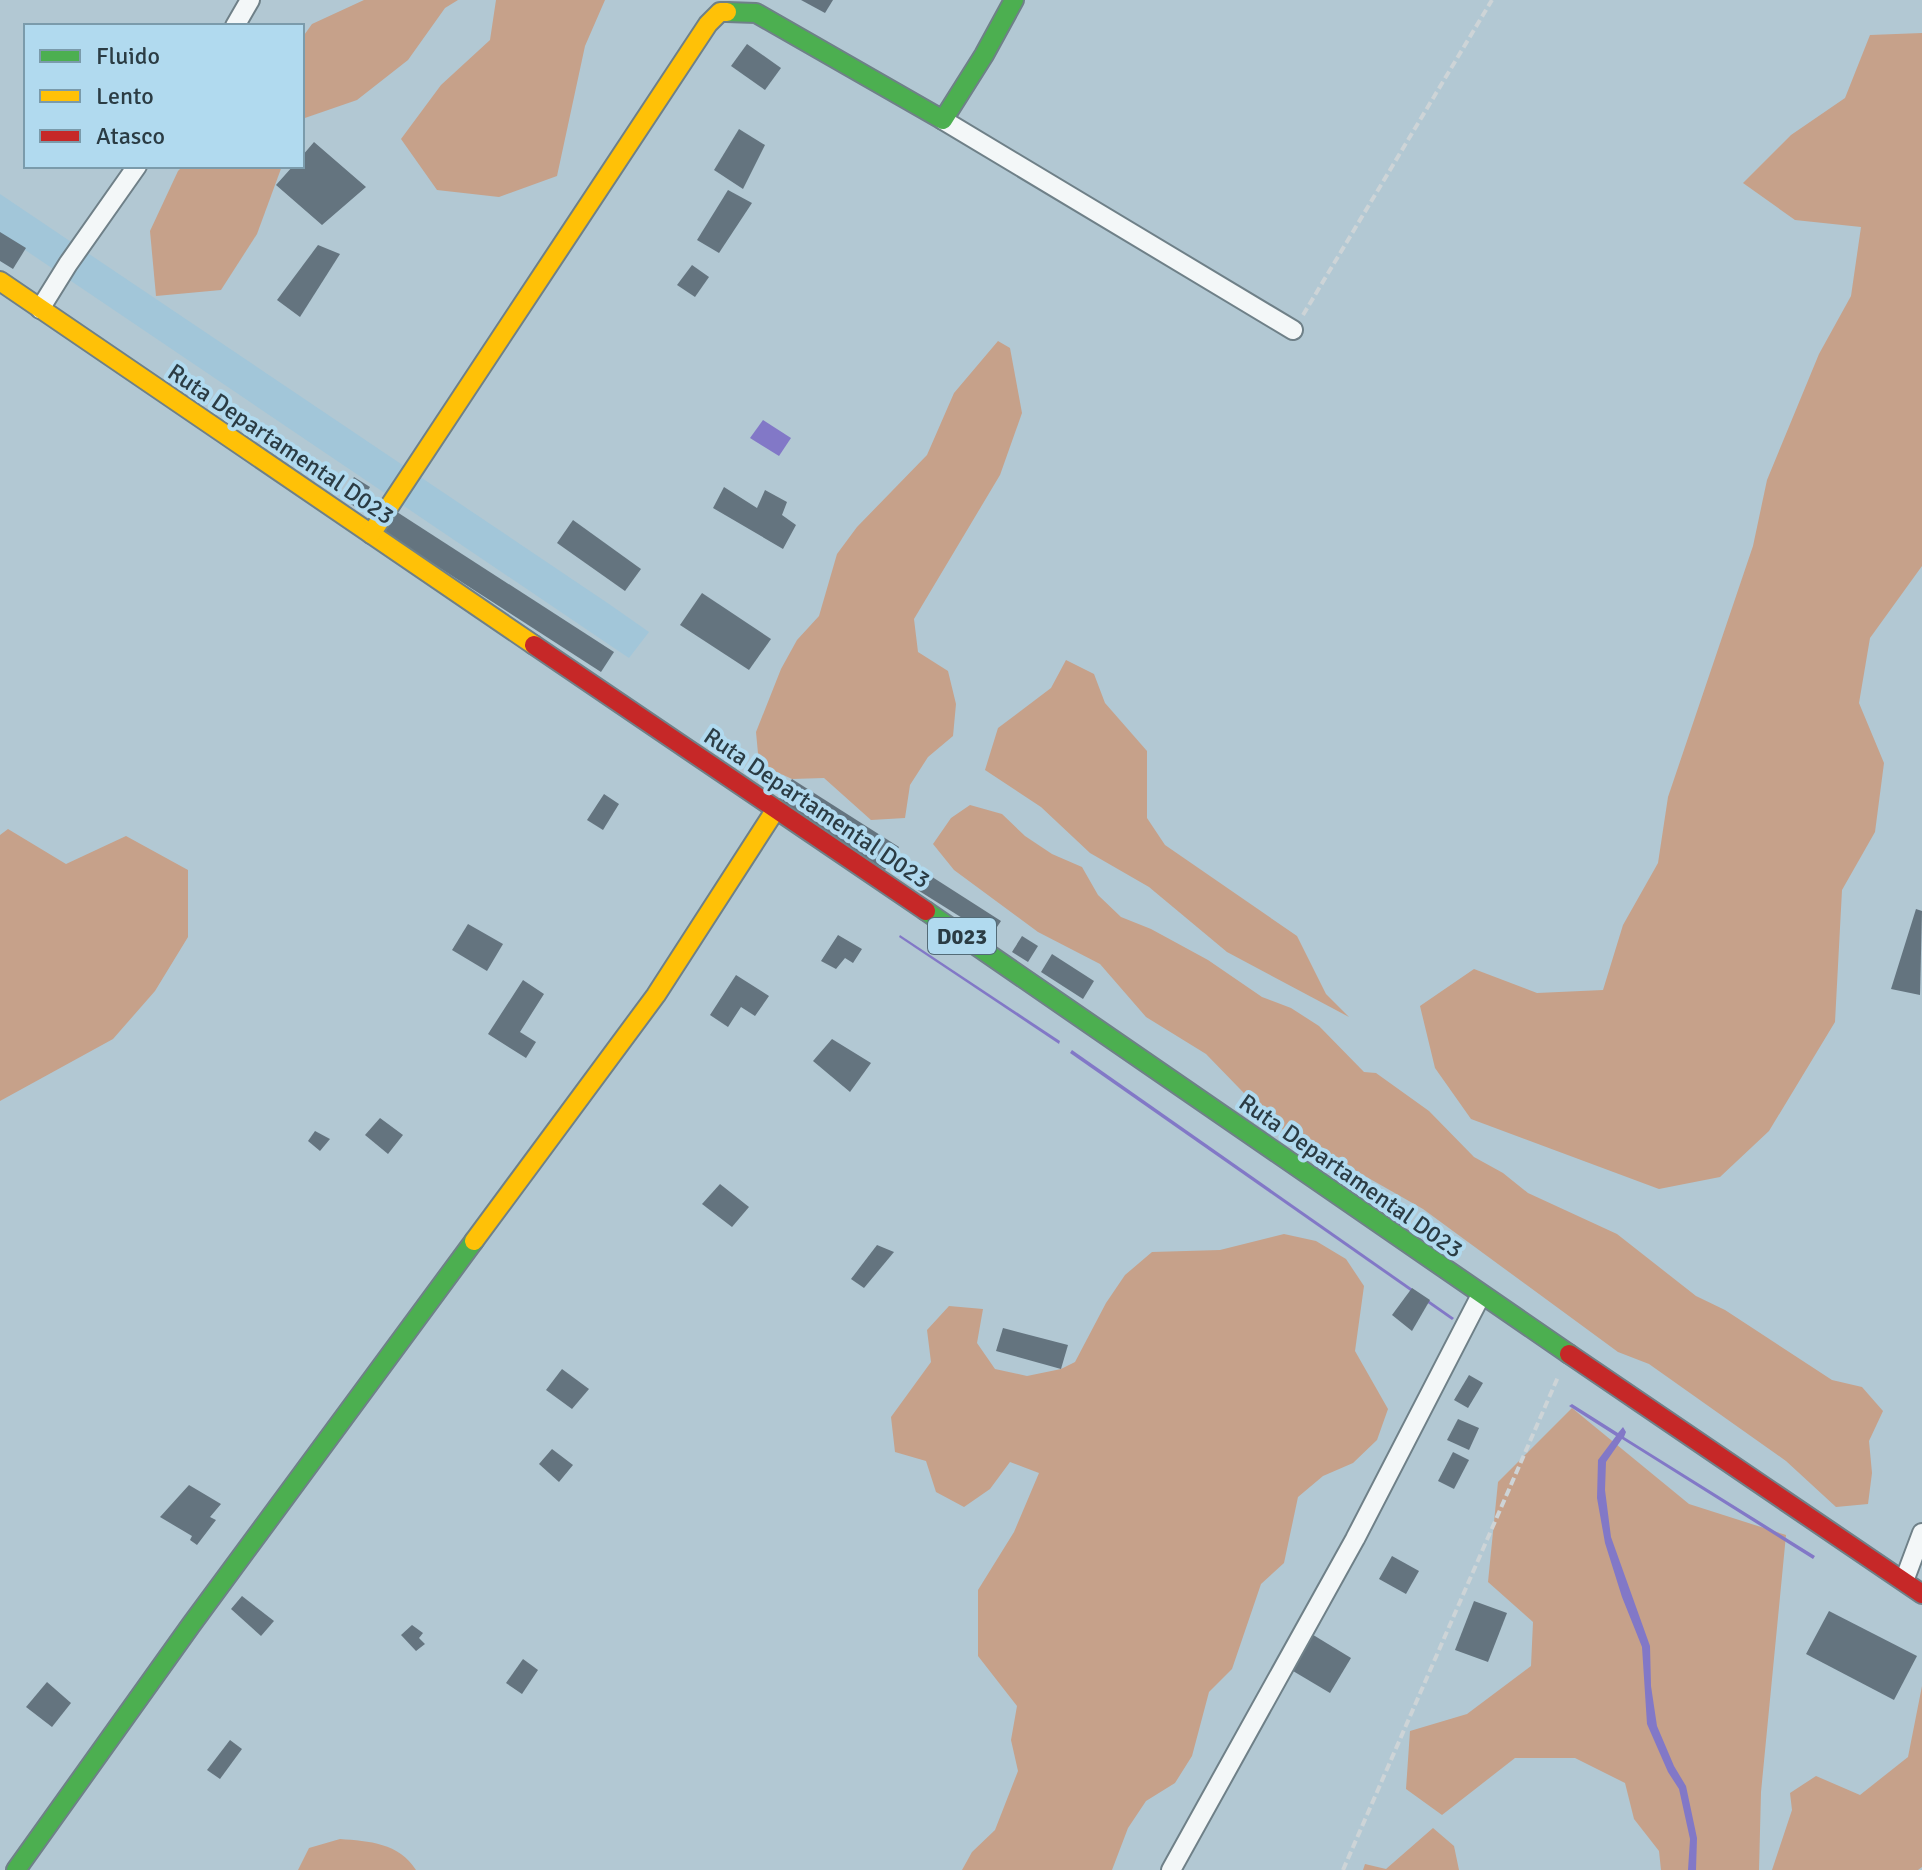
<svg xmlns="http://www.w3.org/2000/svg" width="1922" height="1870" font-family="Signika,sans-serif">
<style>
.built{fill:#a2c6d9}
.green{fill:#c6a18a}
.water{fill:#8278c7}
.building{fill:#64747f}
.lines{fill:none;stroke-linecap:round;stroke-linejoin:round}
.street-casing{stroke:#6f8088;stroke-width:22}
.fast-casing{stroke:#6f8088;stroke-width:22}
.slow-casing{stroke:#6f8088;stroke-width:22}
.jam-casing{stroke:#6f8088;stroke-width:22}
.path{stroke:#cdd4d7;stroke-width:4;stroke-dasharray:8 4;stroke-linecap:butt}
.street{stroke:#f3f7f8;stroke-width:18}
.fast{stroke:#4caf50;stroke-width:18}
.slow{stroke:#ffc107;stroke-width:18}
.jam{stroke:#c62828;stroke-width:18}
.labels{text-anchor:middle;stroke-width:8;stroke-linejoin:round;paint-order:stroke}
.shield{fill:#b1daef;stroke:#536b77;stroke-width:2}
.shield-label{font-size:22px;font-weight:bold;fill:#2b3c44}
.street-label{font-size:24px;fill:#2b3c44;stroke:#b1daef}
</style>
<rect width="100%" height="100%" fill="#b2c8d3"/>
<path class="built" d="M 0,194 L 609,604 L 649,632 L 629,658 L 617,650 L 0,233 Z"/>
<g class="green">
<path d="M 364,0 L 458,0 L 445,8 L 408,60 L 357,100 L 302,119 L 302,38 L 312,24 Z"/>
<path d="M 496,0 L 605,0 L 585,46 L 557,176 L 499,197 L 437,190 L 401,139 L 441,85 L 490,40 Z"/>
<path d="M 1922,33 L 1922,566 L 1870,638 L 1859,703 L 1884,763 L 1875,832 L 1842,890 L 1835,1022 L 1769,1131 L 1720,1177 L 1659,1189 L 1471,1119 L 1435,1068 L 1420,1006 L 1474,969 L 1537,993 L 1603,990 L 1623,925 L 1658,863 L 1668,797 L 1753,546 L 1767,480 L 1819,354 L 1851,296 L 1861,227 L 1795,220 L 1743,183 L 1791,135 L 1845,98 L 1870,35 Z"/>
<path d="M 183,166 L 282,166 L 257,234 L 221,290 L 156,296 L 150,231 L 178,171 Z"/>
<path d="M 998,341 L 1010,348 L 1022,413 L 1000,475 L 914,619 L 918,652 L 948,671 L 956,704 L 953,736 L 928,757 L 910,785 L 905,818 L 871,820 L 824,778 L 792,779 L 759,764 L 756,732 L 781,669 L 797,640 L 819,616 L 837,554 L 857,527 L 927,455 L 954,393 Z"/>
<path d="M 1066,660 L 1094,674 L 1105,703 L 1147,751 L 1147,818 L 1165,845 L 1297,936 L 1326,994 L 1349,1017 L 1227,952 L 1149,887 L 1090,853 L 1041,807 L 985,770 L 998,728 L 1051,688 Z"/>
<path d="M 970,805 L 1002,814 L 1025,836 L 1052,854 L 1082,867 L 1098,895 L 1121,917 L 1151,929 L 1208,960 L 1262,997 L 1291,1008 L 1319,1026 L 1364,1072 L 1376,1073 L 1429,1111 L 1474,1157 L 1503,1173 L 1528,1193 L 1617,1234 L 1696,1296 L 1725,1310 L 1832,1380 L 1862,1387 L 1883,1411 L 1869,1441 L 1872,1473 L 1868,1504 L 1836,1507 L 1786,1461 L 1649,1364 L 1618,1352 L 1423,1209 L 1275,1125 L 1206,1054 L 1146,1017 L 1100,964 L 1038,932 L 954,870 L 933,844 L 951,818 Z"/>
<path d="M 8,829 L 66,864 L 126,836 L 188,870 L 188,937 L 155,991 L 113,1039 L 0,1101 L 0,835 Z"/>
<path d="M 1284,1234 L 1316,1241 L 1346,1259 L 1364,1286 L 1355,1351 L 1388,1409 L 1377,1440 L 1353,1463 L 1323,1476 L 1298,1497 L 1284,1563 L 1261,1584 L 1232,1669 L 1209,1692 L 1192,1756 L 1175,1783 L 1146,1801 L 1128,1828 L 1112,1870 L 962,1870 L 972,1852 L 995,1830 L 1018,1771 L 1011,1740 L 1017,1706 L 978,1656 L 978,1590 L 1014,1532 L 1039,1473 L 1010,1462 L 990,1489 L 964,1507 L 936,1492 L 926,1461 L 895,1452 L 891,1417 L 931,1362 L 927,1330 L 949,1306 L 983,1309 L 977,1343 L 995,1369 L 1027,1376 L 1061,1369 L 1075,1362 L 1106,1303 L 1125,1275 L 1152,1252 L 1220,1250 Z"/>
<path d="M 1572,1408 L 1689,1504 L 1786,1535 L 1761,1792 L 1759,1870 L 1661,1870 L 1659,1851 L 1634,1819 L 1625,1783 L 1575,1758 L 1515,1758 L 1442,1815 L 1406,1789 L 1410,1731 L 1467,1714 L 1531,1666 L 1533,1622 L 1488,1582 L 1498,1482 Z"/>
<path d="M 1922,1686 L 1922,1867 L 1918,1870 L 1772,1870 L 1792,1810 L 1790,1793 L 1816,1776 L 1860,1795 L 1908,1757 Z"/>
<path d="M 1433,1828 L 1454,1846 L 1459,1870 L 1363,1870 L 1365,1864 L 1386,1869 Z"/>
<path d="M 340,1839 C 369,1841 399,1843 416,1870 L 298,1870 L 309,1848 Z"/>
</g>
<g class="water">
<path d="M 763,420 L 791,438 L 779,456 L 750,438 Z"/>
<path d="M 900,935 L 1060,1041 L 1059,1044 L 899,937 Z"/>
<path d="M 1072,1050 L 1454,1318 L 1452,1320 L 1070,1053 Z"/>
<path d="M 1572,1404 L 1618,1433 L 1623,1427 L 1626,1432 L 1624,1437 L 1815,1556 L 1813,1559 L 1622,1439 L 1606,1462 L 1605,1490 L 1611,1537 L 1650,1646 L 1651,1686 L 1657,1726 L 1674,1766 L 1686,1786 L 1697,1838 L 1696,1870 L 1688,1870 L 1690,1839 L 1679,1789 L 1668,1772 L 1647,1724 L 1642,1647 L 1622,1597 L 1605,1543 L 1597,1498 L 1598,1460 L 1616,1436 L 1569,1406 Z"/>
</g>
<g class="building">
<path d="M 801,0 L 833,0 L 825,13 Z"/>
<path d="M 747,44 L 781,68 L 765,90 L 731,66 Z"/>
<path d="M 739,129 L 765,145 L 743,189 L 714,170 Z"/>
<path d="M 314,142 L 366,187 L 322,225 L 276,185 L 293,166 L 302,166 L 302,156 Z"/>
<path d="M 728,190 L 752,203 L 719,253 L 697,240 Z"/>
<path d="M 0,232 L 26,248 L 13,269 L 0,261 Z"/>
<path d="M 318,245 L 340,254 L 300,317 L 277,300 Z"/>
<path d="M 692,265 L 709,277 L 695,297 L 677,285 Z"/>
<path d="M 354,477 L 370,487 L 357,508 L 341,498 Z"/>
<path d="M 724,487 L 757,508 L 765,490 L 787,502 L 782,515 L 796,525 L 783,549 L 713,508 Z"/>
<path d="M 397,512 L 614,652 L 601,672 L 384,532 Z"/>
<path d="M 573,520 L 641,569 L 625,591 L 557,543 Z"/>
<path d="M 702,593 L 771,639 L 749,670 L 680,625 Z"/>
<path d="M 792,779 L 899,847 L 885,870 L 778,801 Z"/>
<path d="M 604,794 L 619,804 L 603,830 L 587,820 Z"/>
<path d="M 926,873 L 1001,921 L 991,936 L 916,889 Z"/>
<path d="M 1916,909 L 1922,911 L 1920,995 L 1891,989 Z"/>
<path d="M 468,924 L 503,944 L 487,971 L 452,950 Z"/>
<path d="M 838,935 L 862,949 L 853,963 L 845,958 L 836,969 L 821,961 Z"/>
<path d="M 1022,936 L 1038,946 L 1028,962 L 1012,952 Z"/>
<path d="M 1052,954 L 1094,981 L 1083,999 L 1041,972 Z"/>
<path d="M 736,975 L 769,996 L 755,1016 L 741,1007 L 728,1027 L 710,1015 Z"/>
<path d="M 523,980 L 544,994 L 520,1032 L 536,1042 L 526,1058 L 488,1034 Z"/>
<path d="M 832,1039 L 871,1063 L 850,1092 L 813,1061 Z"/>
<path d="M 380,1118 L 403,1135 L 388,1154 L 365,1135 Z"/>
<path d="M 315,1131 L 330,1139 L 320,1151 L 308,1141 Z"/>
<path d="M 720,1184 L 749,1207 L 732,1227 L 702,1204 Z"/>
<path d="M 877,1245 L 894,1252 L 864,1288 L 851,1279 Z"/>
<path d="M 1412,1288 L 1430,1300 L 1412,1331 L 1392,1315 Z"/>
<path d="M 1003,1328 L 1068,1345 L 1061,1369 L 996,1351 Z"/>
<path d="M 562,1369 L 589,1389 L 572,1409 L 546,1390 Z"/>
<path d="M 1469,1375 L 1483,1383 L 1468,1408 L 1454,1400 Z"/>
<path d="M 1458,1419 L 1479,1428 L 1469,1450 L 1447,1440 Z"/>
<path d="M 552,1449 L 573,1465 L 559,1482 L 539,1464 Z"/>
<path d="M 1453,1452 L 1469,1460 L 1454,1489 L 1438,1481 Z"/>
<path d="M 189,1485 L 221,1504 L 210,1517 L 216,1520 L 197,1545 L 190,1540 L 192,1536 L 160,1517 Z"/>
<path d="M 1392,1556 L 1419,1571 L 1406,1594 L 1379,1579 Z"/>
<path d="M 242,1596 L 274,1621 L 261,1636 L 231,1609 Z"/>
<path d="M 1474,1601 L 1507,1613 L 1488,1662 L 1455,1650 Z"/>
<path d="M 1829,1611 L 1917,1656 L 1894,1700 L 1806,1654 Z"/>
<path d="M 412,1625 L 423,1633 L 419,1638 L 425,1644 L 416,1651 L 401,1635 Z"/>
<path d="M 1310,1633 L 1351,1658 L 1330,1693 L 1288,1668 Z"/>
<path d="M 523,1659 L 538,1670 L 522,1694 L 506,1683 Z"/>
<path d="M 47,1682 L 71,1703 L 52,1727 L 26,1707 Z"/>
<path d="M 230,1740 L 242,1749 L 220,1779 L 207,1770 Z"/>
</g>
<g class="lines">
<defs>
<g id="street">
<path d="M 235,26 L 250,0"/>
<path d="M 943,120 L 1293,330"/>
<path d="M 40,309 L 68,264 L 137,166"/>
<path d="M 1904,1581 L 1922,1533"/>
<path d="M 1171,1870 L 1355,1539 L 1481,1295"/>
</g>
<g id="fast">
<path d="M 727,12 L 756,13 L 943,120 L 984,55 L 1014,0"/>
<path d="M 926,911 L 1569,1354"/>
<path d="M 16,1870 L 191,1625 L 474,1241"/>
</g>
<g id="slow">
<path d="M 0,281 L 534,645"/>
<path d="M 371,534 L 708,24 L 720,12 L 727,12"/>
<path d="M 474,1241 L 656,995 L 776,809"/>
</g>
<g id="jam">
<path d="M 534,645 L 926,911"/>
<path d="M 1569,1354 L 1922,1594"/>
</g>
</defs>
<use href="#street" class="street-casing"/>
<use href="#fast" class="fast-casing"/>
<use href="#slow" class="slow-casing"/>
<use href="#jam" class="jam-casing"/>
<g class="path">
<path d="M 1303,315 L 1492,0"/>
<path d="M 1343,1870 L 1558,1377"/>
</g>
<use href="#street" class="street"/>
<use href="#fast" class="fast"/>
<use href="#slow" class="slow"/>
<use href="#jam" class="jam"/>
</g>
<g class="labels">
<rect class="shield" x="928" y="918" width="68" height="36" rx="6"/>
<g class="shield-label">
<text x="962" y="944">D023</text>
</g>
<g class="street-label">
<text transform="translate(281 444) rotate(34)" y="8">Ruta Departamental D023</text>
<text transform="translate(817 808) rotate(34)" y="8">Ruta Departamental D023</text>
<text transform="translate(1351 1176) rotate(35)" y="8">Ruta Departamental D023</text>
</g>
</g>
<rect x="24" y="24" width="280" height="144" fill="#b1daef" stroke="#7b9bab" stroke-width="2"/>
<rect x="40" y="50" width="40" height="12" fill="#4caf50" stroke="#7b9bab" stroke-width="2"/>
<text x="96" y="64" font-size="24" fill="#2b3c44">Fluido</text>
<rect x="40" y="90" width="40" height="12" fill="#ffc107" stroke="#7b9bab" stroke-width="2"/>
<text x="96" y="104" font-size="24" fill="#2b3c44">Lento</text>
<rect x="40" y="130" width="40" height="12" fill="#c62828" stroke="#7b9bab" stroke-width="2"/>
<text x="96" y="144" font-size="24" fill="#2b3c44">Atasco</text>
</svg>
